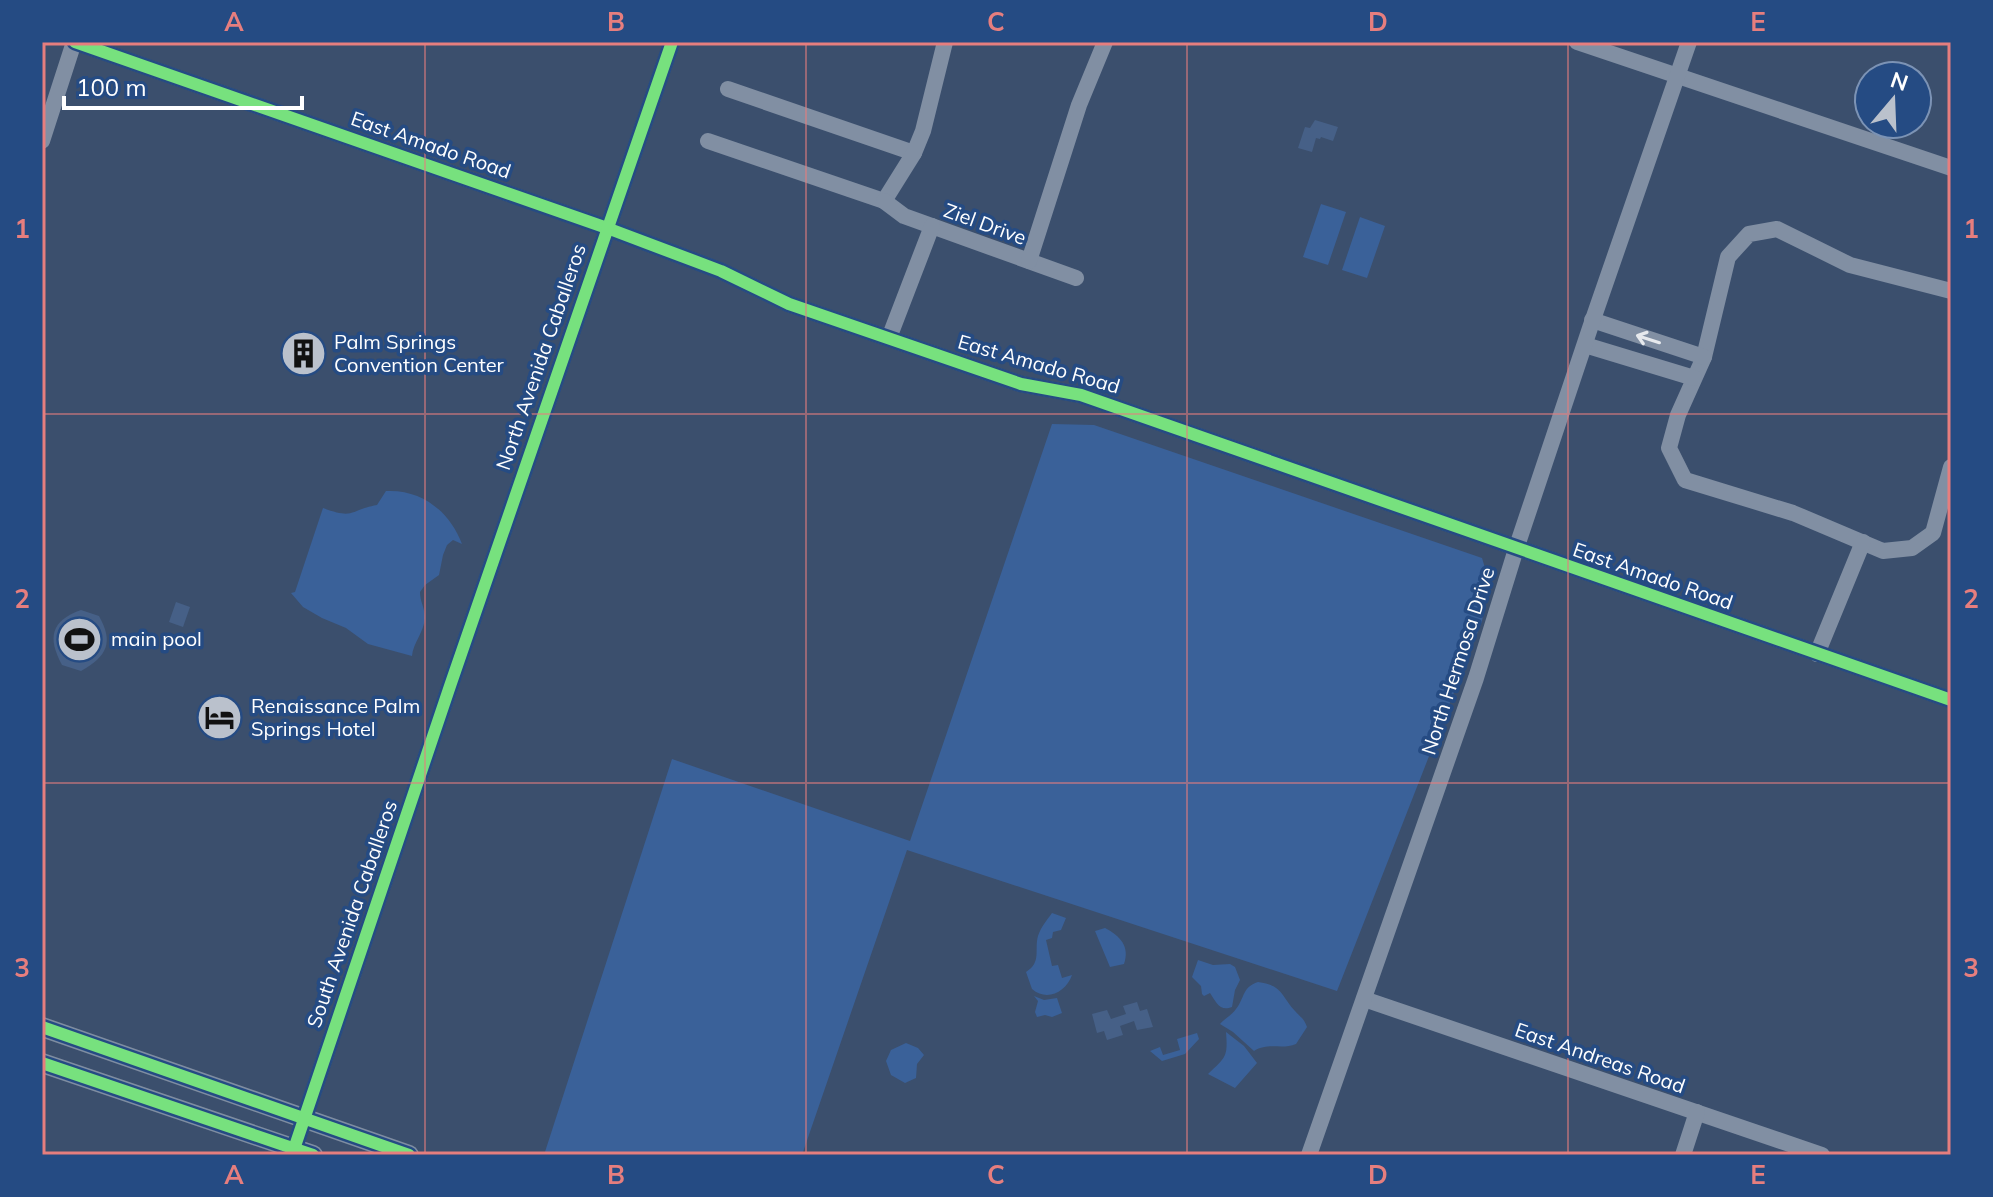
<svg xmlns="http://www.w3.org/2000/svg" width="1993" height="1197" font-family="Mulish,sans-serif">
<style>
.green{fill:#3a6199}
.water{fill:#466087}
.lines{fill:none;stroke-linecap:round;stroke-linejoin:round}
.minor{stroke:#818fa3;stroke-width:16}
.major{stroke:#7f8da1;stroke-width:20}
.cycleway-casing{stroke:#254b83;stroke-width:17}
.cycleway{stroke:#77e17e;stroke-width:12}
.oneway{stroke:#e6e9ed}
.grid{fill:none;stroke:#e67e7e;stroke-width:2;stroke-opacity:0.55}
.labels{text-anchor:middle;stroke-width:7;stroke-linejoin:round;paint-order:stroke}
.street-label{font-size:20px;fill:#fff;stroke:#254b83}
.poi-label{font-size:20px;fill:#fff;stroke:#254b83;text-anchor:start}
.neatline{fill:none;stroke:#e67e7e;stroke-width:3}
.grid-label{font-size:26px;text-anchor:middle;font-weight:bold;fill:#e67e7e}
</style>
<rect width="100%" height="100%" fill="#3b4f6d"/>
<g class="green">
<path d="M 1321,204 L 1346,212 L 1328,265 L 1303,257 Z"/>
<path d="M 1360,217 L 1385,226 L 1367,278 L 1342,270 Z"/>
<path d="M 1052,424 L 1094,425 L 1482,558 L 1489,581 L 1482,621 L 1337,991 L 907,850 L 802,1155 L 544,1155 L 672,759 L 910,841 Z"/>
<path d="M 386,491 C 422,489 450,512 462,544 L 453,540 L 447,545 L 443,555 L 439,575 L 425,585 L 420,592 C 420,602 425,608 425,618 C 424,632 413,643 412,656 L 368,644 L 346,628 L 322,618 L 303,607 L 291,593 L 295,592 L 323,508 C 355,520 349,510 377,505 Z"/>
<path d="M 1052,913 L 1066,918 L 1061,930 L 1053,932 L 1052,938 L 1046,940 L 1052,966 L 1058,965 L 1062,978 L 1072,975 C 1066,992 1047,1002 1032,989 L 1026,972 C 1042,962 1034,950 1038,936 C 1041,927 1047,920 1052,913 Z"/>
<path d="M 1105,928 C 1120,936 1130,946 1124,964 L 1110,967 L 1095,931 Z"/>
<path d="M 1198,960 L 1213,965 L 1230,964 L 1235,967 L 1240,980 L 1235,990 L 1232,1007 C 1220,1012 1216,1002 1210,993 L 1204,996 L 1202,994 L 1201,986 L 1192,977 Z"/>
<path d="M 1258,982 C 1283,985 1281,996 1295,1011 C 1300,1017 1304,1018 1307,1027 L 1296,1044 C 1282,1050 1269,1042 1254,1051 L 1233,1032 L 1220,1024 C 1224,1019 1232,1015 1236,1009 C 1245,998 1242,987 1258,982 Z"/>
<path d="M 1034,996 L 1044,1000 L 1057,998 L 1062,1013 L 1052,1017 L 1045,1015 L 1037,1017 L 1035,1012 L 1038,1001 Z"/>
<path d="M 1226,1032 L 1244,1046 L 1257,1063 L 1235,1088 L 1208,1074 C 1226,1057 1228,1057 1226,1032 Z"/>
<path d="M 1197,1033 L 1199,1039 L 1185,1054 L 1162,1061 L 1150,1051 L 1160,1047 L 1163,1055 L 1180,1050 L 1177,1039 Z"/>
<path d="M 906,1043 L 918,1048 L 924,1055 L 917,1064 L 916,1078 L 905,1083 L 891,1075 L 886,1061 L 891,1050 Z"/>
</g>
<g class="water">
<path d="M 1315,120 L 1338,127 L 1333,141 L 1321,137 L 1320,139 L 1316,138 L 1312,152 L 1298,148 L 1305,127 L 1310,128 Z"/>
<path d="M 176,602 L 190,607 L 183,627 L 169,622 Z"/>
<path d="M 81,610 L 99,616 C 114,643 107,656 81,671 L 62,665 C 47,637 51,621 81,610 Z"/>
<path d="M 1137,1002 L 1140,1011 L 1147,1009 L 1153,1027 L 1137,1030 L 1134,1021 L 1120,1026 L 1123,1035 L 1107,1040 L 1104,1031 L 1097,1033 L 1092,1014 L 1107,1010 L 1111,1019 L 1126,1014 L 1123,1006 Z"/>
</g>
<g class="lines">
<g class="minor">
<path d="M 75,42 L 607,228 L 721,271 L 789,304 L 1021,384 L 1081,395 L 1951,700"/>
<path d="M 1577,42 L 1951,168"/>
<path d="M 728,89 L 914,153"/>
<path d="M 42,141 L 74,42"/>
<path d="M 708,141 L 884,201 L 914,153 L 923,131 L 945,42"/>
<path d="M 884,201 L 904,216 L 1076,278"/>
<path d="M 1029,261 L 1079,105 L 1105,42"/>
<path d="M 1951,291 L 1850,265 L 1777,229 L 1749,234 L 1728,257 L 1704,357 L 1678,415 L 1669,448 L 1685,480 L 1793,513 L 1883,551 L 1912,548 L 1933,533 L 1951,467"/>
<path d="M 1592,320 L 1704,357"/>
<path d="M 889,338 L 932,226"/>
<path d="M 1585,345 L 1694,378"/>
<path d="M 1817,654 L 1863,542"/>
<path d="M 1364,999 L 1822,1155"/>
<path d="M 292,1155 L 450,686 L 672,42"/>
<path d="M 1309,1155 L 1476,678 L 1516,549 L 1590,328 L 1689,42"/>
<path d="M 1683,1155 L 1697,1112"/>
</g>
<g class="major">
<path d="M 42,1027 L 409,1155"/>
<path d="M 42,1063 L 313,1155"/>
</g>
<defs>
<g id="cycleway">
<path d="M 75,42 L 607,228 L 721,271 L 789,304 L 1021,384 L 1081,395 L 1951,700"/>
<path d="M 42,1027 L 409,1155"/>
<path d="M 42,1063 L 313,1155"/>
<path d="M 292,1155 L 450,686 L 672,42"/>
</g>
</defs>
<use href="#cycleway" class="cycleway-casing"/>
<use href="#cycleway" class="cycleway"/>
</g>
<defs><path id="oneway-shaft" d="M-6 0H5M1.5-3L5.5 0L1.5 3" fill="none" stroke-width="1.6" stroke-linecap="round" stroke-linejoin="round" transform="scale(2)"/></defs>
<use class="oneway" href="#oneway-shaft" transform="translate(1648 339) rotate(-162)"/>
<path class="grid" d="M 425,42 L 425,1155M 806,42 L 806,1155M 1187,42 L 1187,1155M 1568,42 L 1568,1155M 42,414 L 1951,414M 42,783 L 1951,783"/>
<defs>
<symbol id="building-disc" viewBox="-11 -11 22 22"><circle r="9.5" fill="#bac1cc" stroke="#254b83"/><path d="M-4-6H4V6H1V3H-1V6H-4ZM-2.5-4.3h1.7v1.8h-1.7ZM.8-4.3h1.7v1.8H.8ZM-2.5-1h1.7V.8h-1.7ZM.8-1h1.7V.8H.8Z" fill="#111"/></symbol>
<symbol id="stadium-disc" viewBox="-11 -11 22 22"><circle r="9.5" fill="#bac1cc" stroke="#254b83"/><path d="M0-5a6.5 5 0 1 0 0 10a6.5 5 0 1 0 0-10ZM-3.5-1.8h7v3.6h-7Z" fill="#111"/></symbol>
<symbol id="hotel-disc" viewBox="-11 -11 22 22"><circle r="9.5" fill="#bac1cc" stroke="#254b83"/><path d="M-6-4.5h1.5V1H6V5H4.5V3h-9V5H-6ZM-4 0a1.8 1.8 0 1 1 3.6 0ZM.5 0V-2.5h3Q6-2.5 6 0Z" fill="#111"/></symbol>
</defs>
<g fill-rule="evenodd">
<use href="#building-disc" x="278" y="328" width="51" height="51"/>
<use href="#stadium-disc" x="54" y="614" width="51" height="51"/>
<use href="#hotel-disc" x="194" y="692" width="51" height="51"/>
</g>
<g class="labels">
<g class="street-label">
<text transform="translate(431 145) rotate(19)" y="7">East Amado Road</text>
<text transform="translate(985 224) rotate(20)" y="7">Ziel Drive</text>
<text transform="translate(541 357) rotate(-71)" y="7">North Avenida Caballeros</text>
<text transform="translate(1039 364) rotate(16)" y="7">East Amado Road</text>
<text transform="translate(1653 576) rotate(19)" y="7">East Amado Road</text>
<text transform="translate(1458 661) rotate(-72)" y="7">North Hermosa Drive</text>
<text transform="translate(352 914) rotate(-71)" y="7">South Avenida Caballeros</text>
<text transform="translate(1600 1058) rotate(19)" y="7">East Andreas Road</text>
</g>
<g class="poi-label">
<text x="334" y="349">Palm Springs<tspan x="334" dy="23">Convention Center</tspan></text>
<text x="111" y="646">main pool</text>
<text x="251" y="713">Renaissance Palm<tspan x="251" dy="23">Springs Hotel</tspan></text>
</g>
</g>
<rect width="1993" height="1197" fill="none" stroke="#254b83" stroke-width="88"/>
<g transform="translate(1893 100) rotate(19)"><circle r="38" fill="#254b83" stroke="#7c93b5" stroke-width="2"/>
<path d="M0-6L14 30L0 20L-14 30Z" fill="#bac1cc"/>
<text y="-12" font-size="22" font-weight="bold" text-anchor="middle" fill="#ffffff">N</text>
</g>
<path d="M64 96v12h238v-12" fill="none" stroke="#ffffff" stroke-width="4"/>
<text x="76" y="96" font-size="24" fill="#ffffff" stroke="#254b83" stroke-width="6" paint-order="stroke">100 m</text>
<rect x="44" y="44" width="1905" height="1109" class="neatline"/>
<g class="grid-label">
<text x="234" y="31">A</text>
<text x="616" y="31">B</text>
<text x="996" y="31">C</text>
<text x="1378" y="31">D</text>
<text x="1758" y="31">E</text>
<text x="22" y="238">1</text>
<text x="1971" y="238">1</text>
<text x="22" y="608">2</text>
<text x="1971" y="608">2</text>
<text x="22" y="977">3</text>
<text x="1971" y="977">3</text>
<text x="234" y="1184">A</text>
<text x="616" y="1184">B</text>
<text x="996" y="1184">C</text>
<text x="1378" y="1184">D</text>
<text x="1758" y="1184">E</text>
</g>
</svg>
